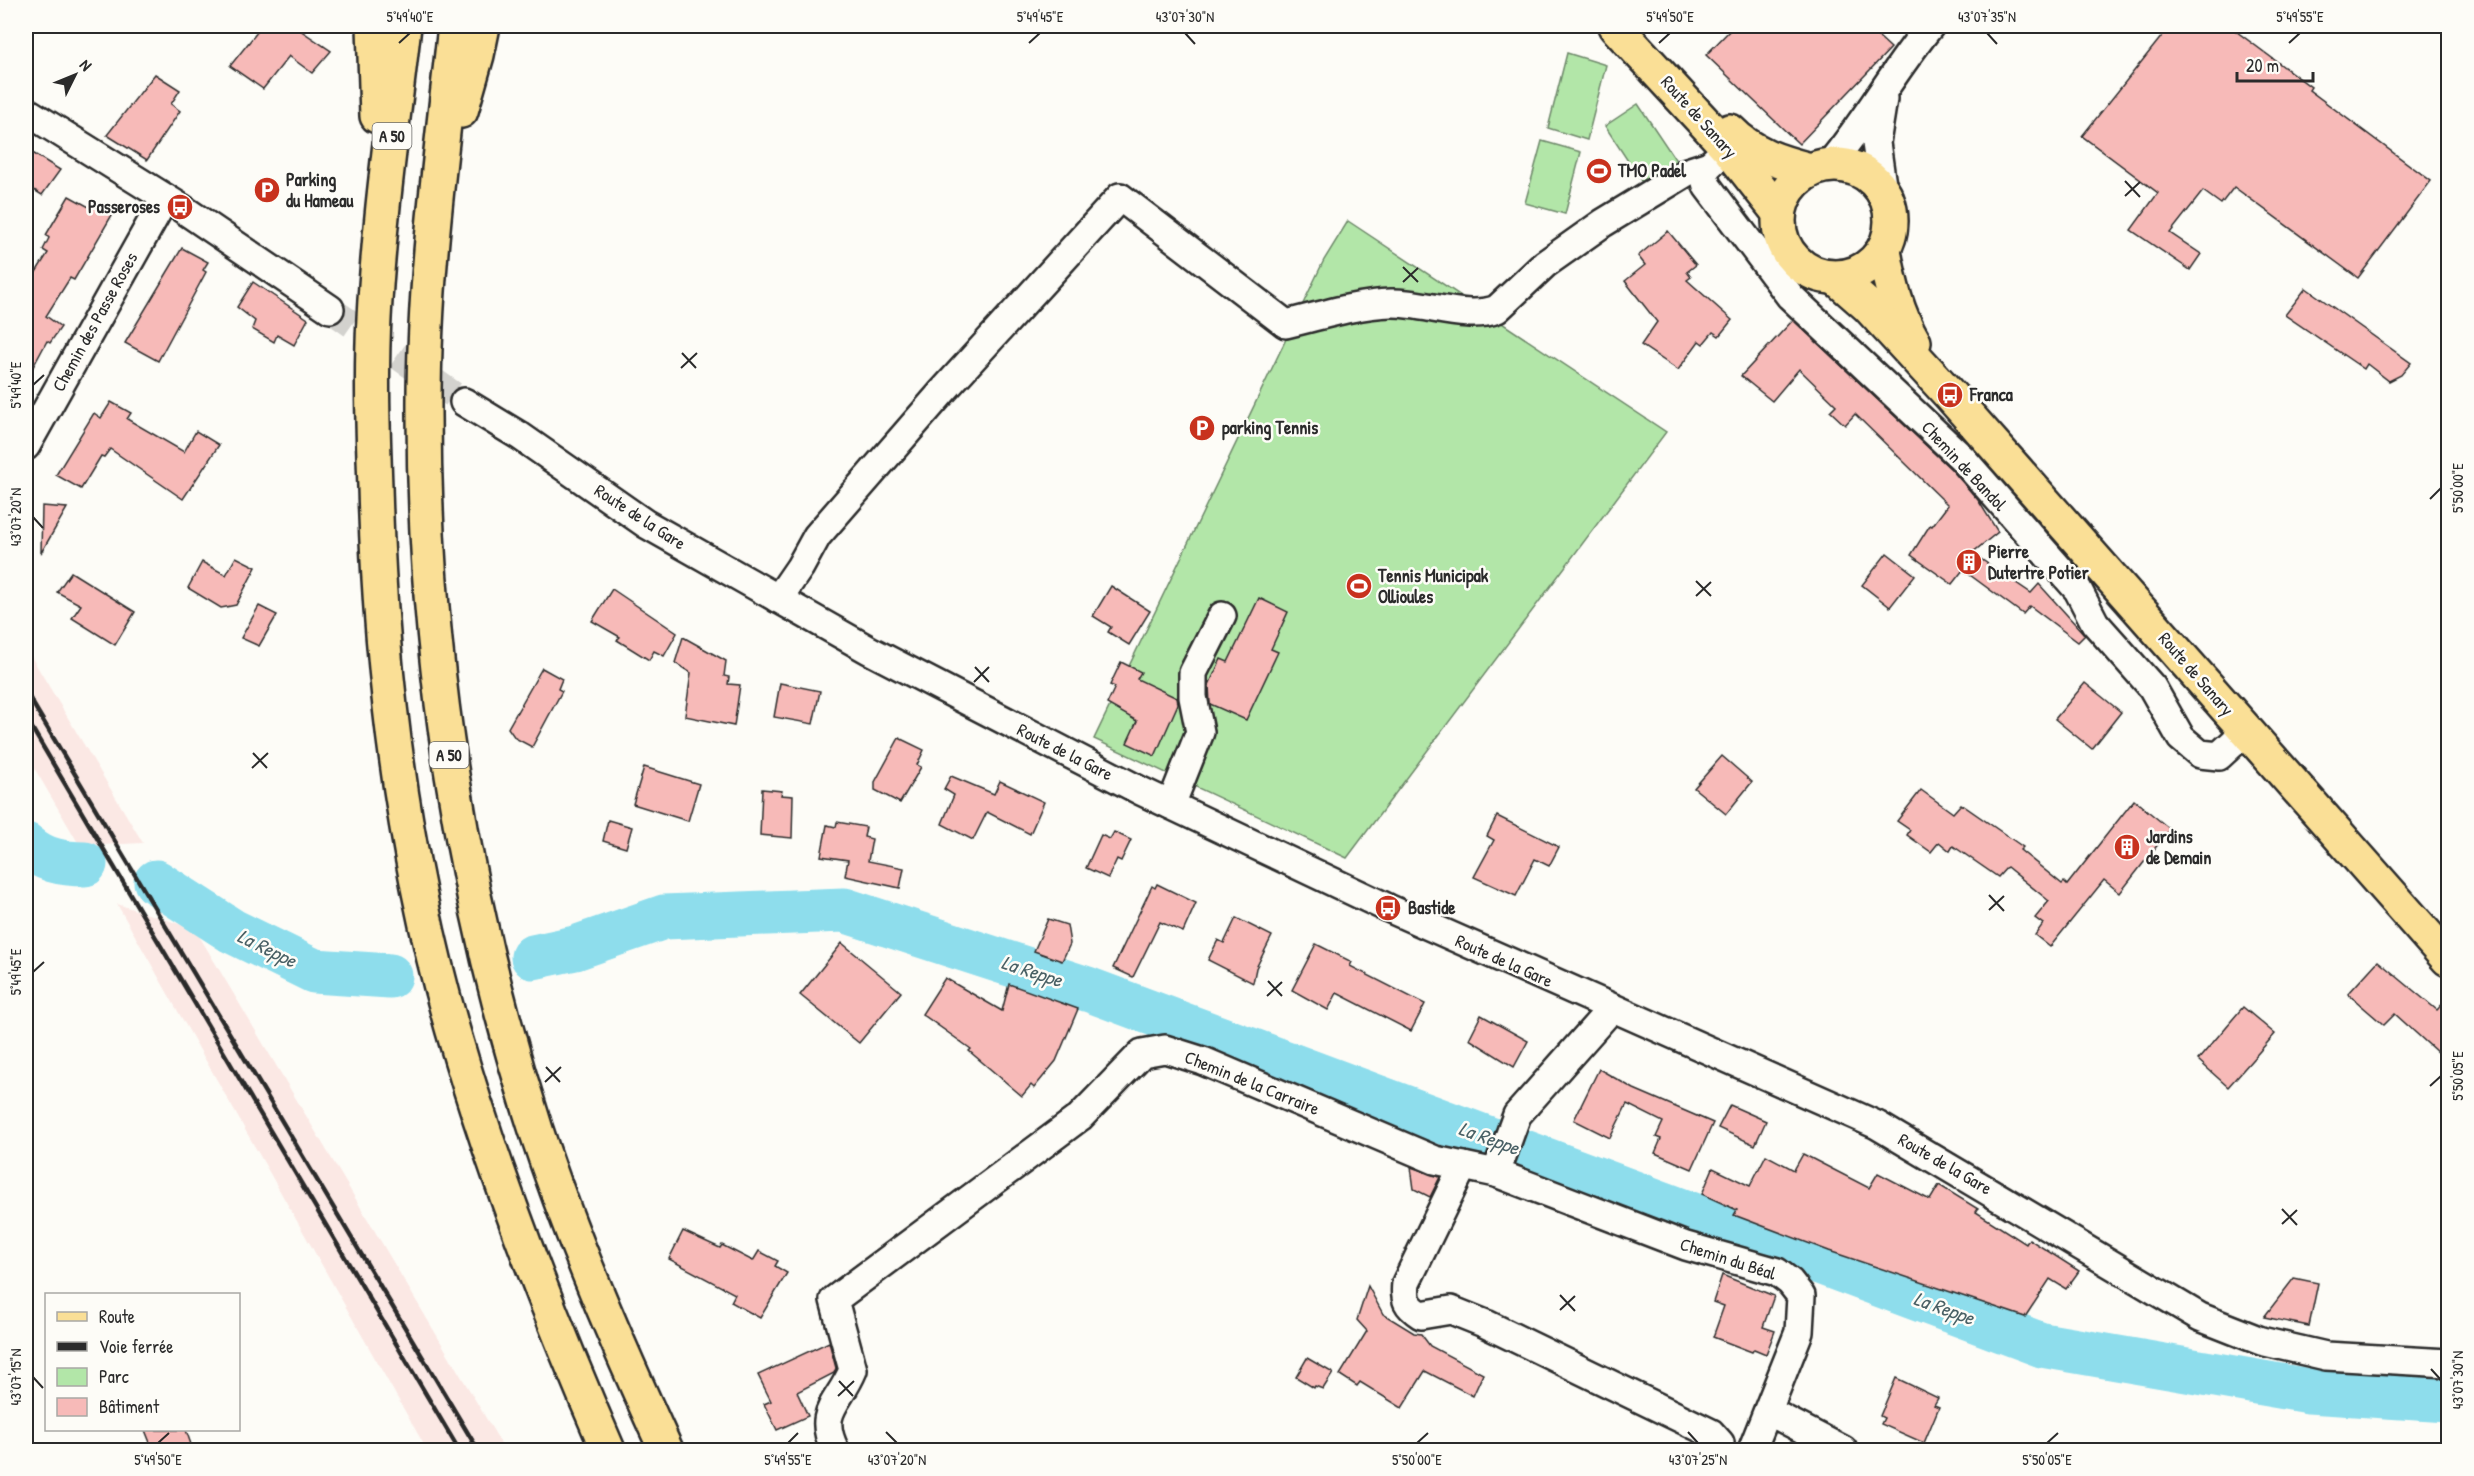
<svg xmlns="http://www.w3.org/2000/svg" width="2474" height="1476" font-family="'Patrick Hand',sans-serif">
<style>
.built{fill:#fbe8e4}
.green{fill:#b2e6a8;stroke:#6e886a;stroke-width:1.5}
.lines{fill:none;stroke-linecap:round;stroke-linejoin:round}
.river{stroke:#8eddec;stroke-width:45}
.building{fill:#f7bab8;stroke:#2b2b2b;stroke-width:1.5}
.minor-tunnel{stroke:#d3d2ce;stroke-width:27;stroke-dasharray:27 14;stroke-linecap:butt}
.minor-casing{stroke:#2b2b2b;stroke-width:32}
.major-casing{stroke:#2b2b2b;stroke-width:38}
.highway-casing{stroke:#2b2b2b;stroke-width:38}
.minor{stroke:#fdfcf7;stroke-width:27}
.major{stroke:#fadf96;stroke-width:33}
.highway{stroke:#fadf96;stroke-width:33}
.rail{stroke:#2b2b2b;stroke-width:4.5}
.ticks{fill:none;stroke:#2b2b2b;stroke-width:2}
.labels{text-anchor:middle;stroke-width:5;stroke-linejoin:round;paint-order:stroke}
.shield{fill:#fdfcf7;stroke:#6a6a68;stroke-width:1.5}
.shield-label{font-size:16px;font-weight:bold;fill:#2b2b2b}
.street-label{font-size:18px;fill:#2b2b2b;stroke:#fdfcf7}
.poi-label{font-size:18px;font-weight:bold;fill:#2b2b2b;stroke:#fdfcf7;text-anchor:start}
.water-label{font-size:20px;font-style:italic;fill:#496065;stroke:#fdfcf7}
.neatline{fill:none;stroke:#2b2b2b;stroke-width:2}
.ticks-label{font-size:15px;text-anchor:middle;fill:#2b2b2b}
</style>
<rect width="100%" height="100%" fill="#fdfcf7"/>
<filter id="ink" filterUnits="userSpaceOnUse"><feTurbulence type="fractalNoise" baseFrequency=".0167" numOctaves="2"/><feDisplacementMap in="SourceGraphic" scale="12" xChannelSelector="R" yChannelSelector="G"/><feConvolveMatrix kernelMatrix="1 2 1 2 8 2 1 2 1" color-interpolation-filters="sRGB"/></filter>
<g filter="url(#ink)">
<g class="built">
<path d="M 26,648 L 143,843 L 80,846 L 26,754 Z"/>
<path d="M 117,904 L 195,929 L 505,1450 L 427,1450 Z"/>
</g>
<g class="green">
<path d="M 1567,53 L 1606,65 L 1587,140 L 1548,128 Z"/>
<path d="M 1638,104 L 1679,165 L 1645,187 L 1605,126 Z"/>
<path d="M 1542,141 L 1581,152 L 1565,214 L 1525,203 Z"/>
<path d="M 1348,221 L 1666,432 L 1347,858 L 1094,739 L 1324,260 Z"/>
</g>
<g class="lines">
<g class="river">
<path d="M 26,845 C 43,860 62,864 85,864"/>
<path d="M 156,882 L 232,931 L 314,971 L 390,976"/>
<path d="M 533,957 L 575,948 L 664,917 L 844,910 L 1090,990 L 2042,1345 L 2309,1391 L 2448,1400"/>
</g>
</g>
<g class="building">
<path d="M 262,26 L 294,26 L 331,51 L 312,73 L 289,56 L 263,89 L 230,66 Z"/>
<path d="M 1734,26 L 1867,26 L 1891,48 L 1799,144 L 1706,55 Z"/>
<path d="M 2170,26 L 2229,26 L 2311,87 L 2309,90 L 2431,181 L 2358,278 L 2234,187 L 2221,204 L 2203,191 L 2170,233 L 2201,254 L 2190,270 L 2131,230 L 2158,193 L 2082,136 Z"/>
<path d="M 155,74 L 180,90 L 171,104 L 180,111 L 147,160 L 107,135 Z"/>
<path d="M 26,149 L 60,170 L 42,195 L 26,185 Z"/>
<path d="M 69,196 L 89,207 L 91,202 L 112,215 L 74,280 L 70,278 L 46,316 L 61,327 L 50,343 L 47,341 L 26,380 L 26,288 L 48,253 L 43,250 L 49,238 L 46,235 Z"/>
<path d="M 1668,231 L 1696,265 L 1687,272 L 1691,277 L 1687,280 L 1732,320 L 1719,336 L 1713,332 L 1703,344 L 1699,341 L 1678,370 L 1641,345 L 1657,322 L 1625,281 L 1645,265 L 1638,256 Z"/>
<path d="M 182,248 L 208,262 L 203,270 L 206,272 L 158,361 L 125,343 Z"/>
<path d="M 253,282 L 308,319 L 294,345 L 277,335 L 274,342 L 252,329 L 255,321 L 237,307 Z"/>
<path d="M 2306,288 L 2411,363 L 2401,375 L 2389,381 L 2367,364 L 2364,369 L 2285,315 Z"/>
<path d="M 1793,320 L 1951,469 L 1978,500 L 1998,532 L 1972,553 L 2031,593 L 2039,584 L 2085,635 L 2078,642 L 2030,606 L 2023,614 L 1963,570 L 1952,584 L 1911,555 L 1930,525 L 1932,526 L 1948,505 L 1855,414 L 1845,425 L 1830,411 L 1836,405 L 1799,369 L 1772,401 L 1741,376 Z"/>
<path d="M 111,402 L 131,413 L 127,419 L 184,452 L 196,431 L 219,445 L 183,499 L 110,449 L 104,457 L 101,456 L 81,489 L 56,475 L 94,413 L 101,418 Z"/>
<path d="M 42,506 L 67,508 L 41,553 Z"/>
<path d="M 1887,553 L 1915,575 L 1890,607 L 1862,585 Z"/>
<path d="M 236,557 L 256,567 L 236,605 L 221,608 L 188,588 L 202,562 L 226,575 Z"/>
<path d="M 71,572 L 135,612 L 115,645 L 72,618 L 81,605 L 57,592 Z"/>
<path d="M 1111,586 L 1150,611 L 1129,645 L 1108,632 L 1111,627 L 1093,616 Z"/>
<path d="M 612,589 L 677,633 L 664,656 L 654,651 L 649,660 L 617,640 L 620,637 L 592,621 Z"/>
<path d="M 1259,598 L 1288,612 L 1271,649 L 1278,652 L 1246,720 L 1210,704 L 1209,685 L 1221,659 L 1228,662 Z"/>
<path d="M 259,606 L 277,615 L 259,646 L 241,638 Z"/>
<path d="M 683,637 L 726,661 L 724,676 L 729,677 L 728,684 L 740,685 L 734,726 L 685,716 L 691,673 L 675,663 Z"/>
<path d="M 1121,662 L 1141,672 L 1137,679 L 1177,698 L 1178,704 L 1155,756 L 1127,743 L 1137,721 L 1107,704 L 1115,687 L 1110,685 Z"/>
<path d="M 542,668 L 562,679 L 558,689 L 562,691 L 532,747 L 515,738 L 508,728 Z"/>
<path d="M 780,683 L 820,691 L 813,724 L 774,717 Z"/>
<path d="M 2085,683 L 2121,712 L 2092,749 L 2055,719 Z"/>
<path d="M 899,738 L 924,750 L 917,765 L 921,767 L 900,803 L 875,790 L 875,782 Z"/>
<path d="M 1722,756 L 1752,782 L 1726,814 L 1694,788 Z"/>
<path d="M 644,767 L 699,784 L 688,821 L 633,804 Z"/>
<path d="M 951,776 L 994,794 L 1000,781 L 1044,802 L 1030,834 L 987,812 L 973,840 L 942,824 L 954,795 L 944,789 Z"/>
<path d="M 762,789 L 782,791 L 781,795 L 793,796 L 792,838 L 760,835 Z"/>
<path d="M 1921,790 L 1953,813 L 1961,804 L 2023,847 L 2020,850 L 2062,884 L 2064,882 L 2067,885 L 2134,800 L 2170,829 L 2120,893 L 2104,880 L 2050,947 L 2035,935 L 2043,924 L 2035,918 L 2049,901 L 2007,867 L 1998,877 L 1953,846 L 1950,851 L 1939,842 L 1931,852 L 1907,835 L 1910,830 L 1897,821 Z"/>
<path d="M 1497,816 L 1559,847 L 1549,866 L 1535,859 L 1516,896 L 1474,877 L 1494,840 L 1487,836 Z"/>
<path d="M 608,820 L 632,827 L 626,848 L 603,841 Z"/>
<path d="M 837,822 L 866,827 L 864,837 L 872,839 L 868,861 L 904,868 L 900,888 L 845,876 L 848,860 L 821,856 L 827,825 L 836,827 Z"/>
<path d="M 1114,832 L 1131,840 L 1121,861 L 1117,859 L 1108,878 L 1086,868 L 1101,835 L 1110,839 Z"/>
<path d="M 1157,884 L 1196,903 L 1183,932 L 1160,922 L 1133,977 L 1113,968 L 1152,886 L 1155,888 Z"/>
<path d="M 1236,918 L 1272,936 L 1256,968 L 1253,983 L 1208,960 L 1218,940 L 1224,943 Z"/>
<path d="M 1048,919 L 1067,925 L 1070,944 L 1062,961 L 1034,951 Z"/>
<path d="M 842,943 L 901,992 L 859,1043 L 800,995 Z"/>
<path d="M 1316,944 L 1352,962 L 1350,966 L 1425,1004 L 1411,1031 L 1337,993 L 1328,1010 L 1292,990 Z"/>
<path d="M 2378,961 L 2437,1010 L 2448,998 L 2448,1062 L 2395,1014 L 2384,1025 L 2348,994 Z"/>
<path d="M 945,978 L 1002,1011 L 1009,984 L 1078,1009 L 1056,1061 L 1034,1088 L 1031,1085 L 1022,1096 L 969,1051 L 971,1049 L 922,1014 Z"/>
<path d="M 2243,1007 L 2275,1034 L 2228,1087 L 2198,1060 Z"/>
<path d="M 1481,1015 L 1528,1041 L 1514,1067 L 1469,1039 Z"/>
<path d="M 1599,1069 L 1634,1089 L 1713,1123 L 1692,1169 L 1655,1153 L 1661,1139 L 1656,1137 L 1663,1122 L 1627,1104 L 1610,1138 L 1574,1120 Z"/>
<path d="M 1730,1105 L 1766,1121 L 1755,1145 L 1718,1128 Z"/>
<path d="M 1803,1154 L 1869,1188 L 1878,1173 L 1930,1200 L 1939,1185 L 1978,1209 L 1976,1212 L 2026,1244 L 2029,1239 L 2079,1271 L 2066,1289 L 2050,1279 L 2025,1317 L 1829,1251 L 1734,1215 L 1737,1210 L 1702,1194 L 1713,1168 L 1750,1186 L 1766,1155 L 1794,1170 Z"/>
<path d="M 1411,1167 L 1440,1177 L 1430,1197 L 1414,1189 Z"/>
<path d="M 683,1231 L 720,1248 L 722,1245 L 753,1261 L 759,1251 L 778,1261 L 775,1266 L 787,1273 L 760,1318 L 731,1302 L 735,1294 L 669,1259 Z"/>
<path d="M 1722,1275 L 1774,1296 L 1763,1327 L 1775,1331 L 1766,1354 L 1754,1349 L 1752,1352 L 1713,1337 L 1724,1306 L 1713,1302 Z"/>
<path d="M 2294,1278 L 2318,1283 L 2309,1326 L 2264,1317 Z"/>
<path d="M 1368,1286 L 1383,1314 L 1414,1333 L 1421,1334 L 1430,1346 L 1483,1374 L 1473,1396 L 1425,1371 L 1402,1408 L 1360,1382 L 1357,1386 L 1340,1375 L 1367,1331 L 1357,1320 Z"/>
<path d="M 829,1342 L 836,1368 L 834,1373 L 797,1392 L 808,1416 L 777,1430 L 764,1404 L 771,1401 L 758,1375 Z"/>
<path d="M 1307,1358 L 1333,1373 L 1323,1389 L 1315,1386 L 1314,1388 L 1296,1377 Z"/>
<path d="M 1896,1378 L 1938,1398 L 1934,1405 L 1939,1407 L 1924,1443 L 1881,1424 L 1884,1418 L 1880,1416 Z"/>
<path d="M 145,1430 L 186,1430 L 193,1450 L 153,1450 Z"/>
</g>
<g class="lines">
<path class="minor-tunnel" d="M 330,309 L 464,402"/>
<defs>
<g id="minor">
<path d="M 1883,99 L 1876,143 L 1883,192"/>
<path d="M 26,111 L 180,207 L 330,309"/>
<path d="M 1718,157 L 1703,171 L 1707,186 L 1790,296 L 1962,458 L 2078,590 L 2095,623 L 2152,687 L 2181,738 L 2200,754 L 2219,756 L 2246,731"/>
<path d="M 1829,165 C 1866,121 1894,70 1930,26"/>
<path d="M 464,402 L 520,436 L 646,524 L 869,650 L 1141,791 L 1388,908 L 1877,1125 L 2200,1317 L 2261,1341 L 2326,1356 L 2448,1363"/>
<path d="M 26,446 L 165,198"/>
<path d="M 778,599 L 800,567 L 817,536 L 943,391 L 1120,197 L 1286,324 C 1319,316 1357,304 1391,303 C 1424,302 1468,321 1497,309 L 1545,264 L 1603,223 L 1687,172 L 1706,166"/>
<path d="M 1171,805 L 1200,732 L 1193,697 L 1193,673 L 1222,616"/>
<path d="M 1463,1166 L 1406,1283 C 1404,1300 1407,1306 1421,1315 L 1451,1310 L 1486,1324 L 1711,1433 L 1720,1443 L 1720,1450"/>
<path d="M 1496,1173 L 1517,1115 L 1612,1008"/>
<path d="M 1768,1411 L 1843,1450"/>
<path d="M 835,1450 C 816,1411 839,1404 853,1370 L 834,1300 L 1080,1117 L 1142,1053 L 1165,1049 L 1203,1061 L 1435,1160 L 1496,1173 L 1686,1246 L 1777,1272 L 1790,1282 L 1801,1296 L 1799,1332 L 1752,1450"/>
</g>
<g id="major">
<path d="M 1615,26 L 1728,148 L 1779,213"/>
<path d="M 1730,131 C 1752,154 1780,162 1810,170"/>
<circle cx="1835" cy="221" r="56"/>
<path d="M 1884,251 C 1890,284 1897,313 1914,342"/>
<path d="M 1836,278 L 1868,306 L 1950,395 L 2448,959"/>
</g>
<g id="highway">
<path d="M 374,26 L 377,116"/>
<path d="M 404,26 C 393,123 379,220 374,318 C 371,374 373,431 375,487 C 380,669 402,854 453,1031 C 494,1174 549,1314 608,1450"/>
<path d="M 455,26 C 441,154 423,284 424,414 C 424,656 462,900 536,1130 C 572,1240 618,1345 666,1450"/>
<path d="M 461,111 L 477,55 L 483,26"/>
</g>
</defs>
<use href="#minor" class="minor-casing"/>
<use href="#major" class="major-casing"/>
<use href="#highway" class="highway-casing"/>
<use href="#minor" class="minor"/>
<use href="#major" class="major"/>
<use href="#highway" class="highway"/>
<g class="rail">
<path d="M 26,692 L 478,1450"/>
<path d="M 26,718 L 459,1450"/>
</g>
</g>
</g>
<path class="ticks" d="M 1185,33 L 1195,44M 1987,33 L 1997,44M 399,43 L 410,33M 1029,43 L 1040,33M 1659,43 L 1670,33M 2289,43 L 2300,33M 2125,181 L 2140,197M 2125,196 L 2140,182M 1403,267 L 1418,282M 1403,282 L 1418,268M 682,353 L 696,368M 681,368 L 697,353M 33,385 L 44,375M 2430,499 L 2441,488M 33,517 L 43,528M 1696,581 L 1711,596M 1696,596 L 1711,582M 975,667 L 989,682M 974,682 L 989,667M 253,753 L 267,768M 252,768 L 268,753M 1989,895 L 2004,911M 1989,910 L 2004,896M 33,972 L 44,962M 1268,981 L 1282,996M 1267,996 L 1282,982M 546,1067 L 560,1082M 545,1082 L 561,1067M 2430,1086 L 2441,1076M 2282,1209 L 2297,1225M 2282,1224 L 2297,1210M 1560,1295 L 1575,1311M 1560,1310 L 1575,1296M 2431,1369 L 2441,1380M 33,1377 L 43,1388M 839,1381 L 853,1396M 838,1396 L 854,1381M 886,1432 L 897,1443M 1688,1432 L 1698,1443M 158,1443 L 169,1433M 788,1443 L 798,1433M 1417,1443 L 1428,1433M 2047,1443 L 2058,1433"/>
<defs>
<symbol id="stadium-disc" viewBox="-11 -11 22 22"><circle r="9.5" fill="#c8321e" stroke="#fdfcf7"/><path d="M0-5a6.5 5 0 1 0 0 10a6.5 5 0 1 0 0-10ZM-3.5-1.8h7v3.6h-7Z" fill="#fff"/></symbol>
<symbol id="parking-disc" viewBox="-11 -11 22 22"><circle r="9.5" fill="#c8321e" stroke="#fdfcf7"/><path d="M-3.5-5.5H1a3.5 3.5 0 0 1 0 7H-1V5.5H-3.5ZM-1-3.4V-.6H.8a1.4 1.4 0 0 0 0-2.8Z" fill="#fff"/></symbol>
<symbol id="bus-disc" viewBox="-11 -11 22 22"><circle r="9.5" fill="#c8321e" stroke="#fdfcf7"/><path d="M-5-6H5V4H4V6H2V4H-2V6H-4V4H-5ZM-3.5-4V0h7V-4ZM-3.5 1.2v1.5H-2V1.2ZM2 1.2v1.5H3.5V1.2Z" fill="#fff"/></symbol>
<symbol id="building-disc" viewBox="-11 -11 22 22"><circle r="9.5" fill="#c8321e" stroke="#fdfcf7"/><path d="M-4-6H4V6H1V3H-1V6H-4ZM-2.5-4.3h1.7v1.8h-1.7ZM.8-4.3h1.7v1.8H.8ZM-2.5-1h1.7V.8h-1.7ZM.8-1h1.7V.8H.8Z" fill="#fff"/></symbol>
</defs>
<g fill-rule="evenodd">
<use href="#stadium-disc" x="1584" y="156" width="30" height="30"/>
<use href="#parking-disc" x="252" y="175" width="30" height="30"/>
<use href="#bus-disc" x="165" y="192" width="30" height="30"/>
<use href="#bus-disc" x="1935" y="380" width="30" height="30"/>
<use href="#parking-disc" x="1187" y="413" width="30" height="30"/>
<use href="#building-disc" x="1954" y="547" width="30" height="30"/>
<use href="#stadium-disc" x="1344" y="571" width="30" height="30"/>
<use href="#building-disc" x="2112" y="832" width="30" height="30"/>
<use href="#bus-disc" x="1373" y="893" width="30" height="30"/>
</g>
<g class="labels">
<g class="shield">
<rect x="372.5" y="123" width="39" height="26" rx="4.5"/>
<rect x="429.5" y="742" width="39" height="26" rx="4.5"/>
</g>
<g class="shield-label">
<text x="392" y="142">A 50</text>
<text x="449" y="761">A 50</text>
</g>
<g class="street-label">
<text transform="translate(1699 117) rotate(48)" y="6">Route de Sanary</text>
<text transform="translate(95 322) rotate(-61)" y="6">Chemin des Passe Roses</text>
<text transform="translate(1964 466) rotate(47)" y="6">Chemin de Bandol</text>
<text transform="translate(640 517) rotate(33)" y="6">Route de la Gare</text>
<text transform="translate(2196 674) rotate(49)" y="6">Route de Sanary</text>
<text transform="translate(1065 752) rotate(27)" y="6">Route de la Gare</text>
<text transform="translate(1504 961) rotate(24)" y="6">Route de la Gare</text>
<text transform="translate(1252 1083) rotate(22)" y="6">Chemin de la Carraire</text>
<text transform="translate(1945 1164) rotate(30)" y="6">Route de la Gare</text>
<text transform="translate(1728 1259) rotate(18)" y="6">Chemin du Béal</text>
</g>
<g class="poi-label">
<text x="1618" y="177">TMO Padel</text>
<text x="286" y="186">Parking<tspan x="286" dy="21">du Hameau</tspan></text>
<text x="160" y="213" text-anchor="end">Passeroses</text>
<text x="1970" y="401">Franca</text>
<text x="1222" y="434">parking Tennis</text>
<text x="1988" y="558">Pierre<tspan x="1988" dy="21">Dutertre Potier</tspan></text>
<text x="1378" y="582">Tennis Municipak<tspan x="1378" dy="21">Ollioules</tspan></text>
<text x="2146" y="843">Jardins<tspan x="2146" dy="21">de Demain</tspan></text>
<text x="1408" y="914">Bastide</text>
</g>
<g class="water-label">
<text transform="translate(267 948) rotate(26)" y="7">La Reppe</text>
<text transform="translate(1032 971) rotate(18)" y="7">La Reppe</text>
<text transform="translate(1489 1138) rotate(20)" y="7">La Reppe</text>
<text transform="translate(1944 1308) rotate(20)" y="7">La Reppe</text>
</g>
</g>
<rect width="2474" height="1476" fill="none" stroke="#fdfcf7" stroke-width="66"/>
<rect x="45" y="1293" width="195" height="138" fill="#fdfcf7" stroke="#a9a8a5" stroke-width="1.5"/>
<rect x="57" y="1312" width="30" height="9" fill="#fadf96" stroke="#a9a8a5" stroke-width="1.5"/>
<text x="99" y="1323" font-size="18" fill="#2b2b2b">Route</text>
<rect x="57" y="1342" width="30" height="9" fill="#2b2b2b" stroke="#a9a8a5" stroke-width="1.5"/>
<text x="99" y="1353" font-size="18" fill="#2b2b2b">Voie ferrée</text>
<rect x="57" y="1368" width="30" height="18" fill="#b2e6a8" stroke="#a9a8a5" stroke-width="1.5"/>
<text x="99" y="1383" font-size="18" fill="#2b2b2b">Parc</text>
<rect x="57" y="1398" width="30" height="18" fill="#f7bab8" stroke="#a9a8a5" stroke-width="1.5"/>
<text x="99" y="1413" font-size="18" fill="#2b2b2b">Bâtiment</text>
<g transform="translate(75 75) rotate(47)" stroke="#fdfcf7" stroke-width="4.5" paint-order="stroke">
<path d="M0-4.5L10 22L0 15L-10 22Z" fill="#2b2b2b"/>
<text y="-9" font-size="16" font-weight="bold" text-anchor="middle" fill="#2b2b2b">N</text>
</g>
<path d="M2237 72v9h76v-9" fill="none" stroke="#2b2b2b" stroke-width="3"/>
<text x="2246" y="72" font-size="18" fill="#2b2b2b" stroke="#fdfcf7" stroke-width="4.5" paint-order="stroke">20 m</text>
<rect x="33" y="33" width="2408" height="1410" class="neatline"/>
<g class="ticks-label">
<text x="410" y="22">5°49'40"E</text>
<text x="1040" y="22">5°49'45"E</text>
<text x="1185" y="22">43°07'30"N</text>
<text x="1670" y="22">5°49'50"E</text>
<text x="1987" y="22">43°07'35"N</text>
<text x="2300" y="22">5°49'55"E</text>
<text transform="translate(16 385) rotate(-90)" y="5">5°49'40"E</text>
<text transform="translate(2458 488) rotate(-90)" y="5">5°50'00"E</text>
<text transform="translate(16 517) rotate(-90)" y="5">43°07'20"N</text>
<text transform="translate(16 972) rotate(-90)" y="5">5°49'45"E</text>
<text transform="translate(2458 1076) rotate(-90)" y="5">5°50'05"E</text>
<text transform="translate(16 1377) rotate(-90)" y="5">43°07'15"N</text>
<text transform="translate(2458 1380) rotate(-90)" y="5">43°07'30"N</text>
<text x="158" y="1465">5°49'50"E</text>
<text x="788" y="1465">5°49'55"E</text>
<text x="897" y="1465">43°07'20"N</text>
<text x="1417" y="1465">5°50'00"E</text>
<text x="1698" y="1465">43°07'25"N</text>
<text x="2047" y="1465">5°50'05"E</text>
</g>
</svg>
